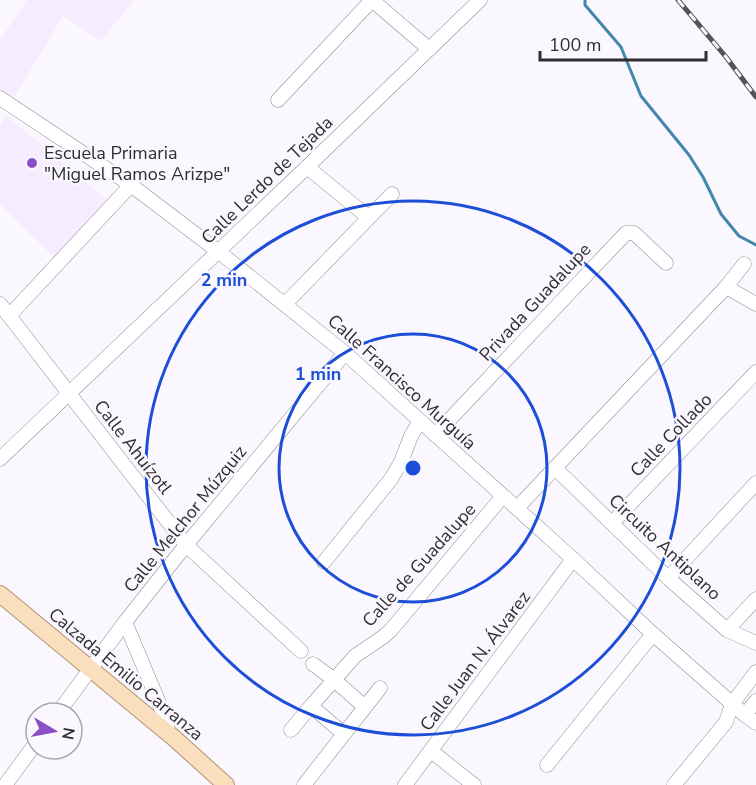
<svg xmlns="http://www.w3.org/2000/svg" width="756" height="785" font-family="'Nunito Sans',sans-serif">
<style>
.built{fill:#f5ecff}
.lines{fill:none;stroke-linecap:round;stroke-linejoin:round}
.stream{stroke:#4388ac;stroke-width:3}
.minor-casing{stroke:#8f8a95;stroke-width:15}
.major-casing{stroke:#b19272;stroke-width:18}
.minor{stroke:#fff;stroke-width:14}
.major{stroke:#fadfbf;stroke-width:16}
.rail-casing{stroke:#555359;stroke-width:5}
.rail{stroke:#faf7fe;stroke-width:3;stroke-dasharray:9;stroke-linecap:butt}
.ring{fill:none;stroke:#1d4ed8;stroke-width:3}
.poi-dot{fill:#8b4ec4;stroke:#faf7fe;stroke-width:2}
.labels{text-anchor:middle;stroke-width:5;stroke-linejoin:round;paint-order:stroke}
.poi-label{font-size:18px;fill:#2f2d32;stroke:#faf7fe;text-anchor:start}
.street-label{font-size:18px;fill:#2f2d32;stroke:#faf7fe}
.centre{fill:#1d4ed8;stroke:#faf7fe;stroke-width:3}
.ring-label{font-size:18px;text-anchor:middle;font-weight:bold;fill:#1d4ed8;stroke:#faf7fe;stroke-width:5;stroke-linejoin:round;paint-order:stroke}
</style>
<rect width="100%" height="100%" fill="#faf7fe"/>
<g class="built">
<path d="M 27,0 L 134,0 L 101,41 L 63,16 L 14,97 L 0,88 L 0,40 Z"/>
<path d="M 7,116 L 108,201 L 56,259 L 0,204 L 0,126 Z"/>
</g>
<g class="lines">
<path class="stream" d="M 585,0 L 585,5 L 621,47 L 641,96 L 689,155 L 703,177 L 721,214 L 739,236 L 756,245"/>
<defs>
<g id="minor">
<path d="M 372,0 L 429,49"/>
<path d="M 0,98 L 131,185 L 219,252 L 345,353 L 573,559 L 653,634 L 745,715 L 756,723"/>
<path d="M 278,100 L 372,0"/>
<path d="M 307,167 L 368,217"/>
<path d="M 726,287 L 756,304"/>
<path d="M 0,304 L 186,545 L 301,651"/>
<path d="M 285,304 L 392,194"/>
<path d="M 9,316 L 131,185"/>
<path d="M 435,435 L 626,233 L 634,233 L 666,263"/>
<path d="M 0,459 L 307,167 L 480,0"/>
<path d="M 555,468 L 668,578 L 727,630 L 756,643"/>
<path d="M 517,508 L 726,287 L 744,264"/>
<path d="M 613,522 L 756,372"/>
<path d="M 324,562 L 391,479 L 401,462 L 411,436 L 420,421"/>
<path d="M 668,578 L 756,483"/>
<path d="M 125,622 L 164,715 L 169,734"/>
<path d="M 727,630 L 756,599"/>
<path d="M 313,664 L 333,679 L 365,707"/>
<path d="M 311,706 L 344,734"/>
<path d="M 58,713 L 125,622 L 186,545 L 345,353"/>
<path d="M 745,715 L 756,701"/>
<path d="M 291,730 L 311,706 L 355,656 L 383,637 L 391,630 L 503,496"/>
<path d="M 431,751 L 474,785"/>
<path d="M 547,765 L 653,634"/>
<path d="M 5,785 L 36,743"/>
<path d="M 304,785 L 380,688"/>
<path d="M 405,785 L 573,559"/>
<path d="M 674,785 L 726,722 L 732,704 L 756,672"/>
</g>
<path id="major" d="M 0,594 L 174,738 L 226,785"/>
</defs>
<use href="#minor" class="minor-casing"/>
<use href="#major" class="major-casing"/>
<use href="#minor" class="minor"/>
<use href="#major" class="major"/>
<defs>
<path id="rail" d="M 678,0 L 726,57 L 756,97"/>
</defs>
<use href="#rail" class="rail-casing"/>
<use href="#rail" class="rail"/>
</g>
<g class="ring">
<circle cx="413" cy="468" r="134"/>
<circle cx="413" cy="468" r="267"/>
</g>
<circle class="poi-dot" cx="32" cy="163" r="6"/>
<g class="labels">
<g class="poi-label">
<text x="44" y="159">Escuela Primaria<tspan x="44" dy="21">"Miguel Ramos Arizpe"</tspan></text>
</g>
<g class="street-label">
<text transform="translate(267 180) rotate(-44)" y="6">Calle Lerdo de Tejada</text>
<text transform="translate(535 302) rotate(-47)" y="6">Privada Guadalupe</text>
<text transform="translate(402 382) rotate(42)" y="6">Calle Francisco Murguía</text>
<text transform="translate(671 435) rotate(-46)" y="6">Calle Collado</text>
<text transform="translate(133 447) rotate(52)" y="6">Calle Ahuízotl</text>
<text transform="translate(185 519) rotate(-51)" y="6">Calle Melchor Múzquiz</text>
<text transform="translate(665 547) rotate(43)" y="6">Circuito Antiplano</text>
<text transform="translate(419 565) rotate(-48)" y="6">Calle de Guadalupe</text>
<text transform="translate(475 661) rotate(-53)" y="6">Calle Juan N. Álvarez</text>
<text transform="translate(126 674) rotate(40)" y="6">Calzada Emilio Carranza</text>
</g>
</g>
<circle cx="413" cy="468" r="9" class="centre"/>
<g class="ring-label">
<text x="224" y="286">2 min</text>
<text x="318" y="380">1 min</text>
</g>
<g transform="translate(54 731) rotate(100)"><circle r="28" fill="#faf7fe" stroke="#a9a6ac" stroke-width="1.5"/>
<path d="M0-4.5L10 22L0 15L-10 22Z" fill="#8b4ec4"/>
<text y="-9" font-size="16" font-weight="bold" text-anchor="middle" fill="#2f2d32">N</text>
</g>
<path d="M540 51v9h166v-9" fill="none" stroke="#2f2d32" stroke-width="3"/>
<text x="549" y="51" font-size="18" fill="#2f2d32" stroke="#faf7fe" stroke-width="4.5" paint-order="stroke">100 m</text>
</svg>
